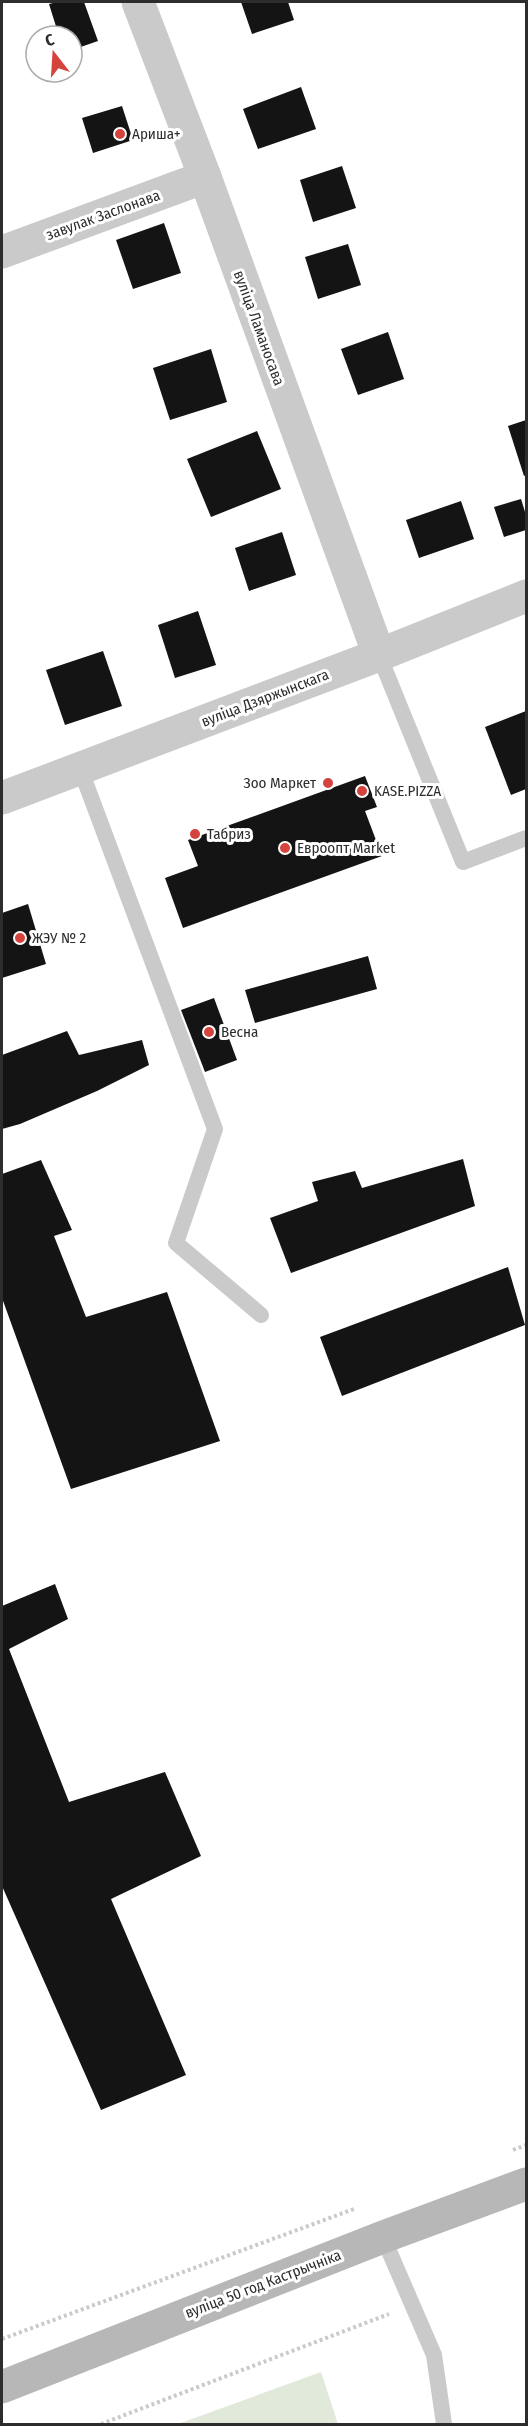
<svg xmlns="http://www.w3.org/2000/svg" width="528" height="2426" font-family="'Fira Sans Condensed',sans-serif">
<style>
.green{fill:#e1e9db}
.building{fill:#141414}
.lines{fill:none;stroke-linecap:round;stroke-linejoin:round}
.path{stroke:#cacaca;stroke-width:4;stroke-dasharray:3 3;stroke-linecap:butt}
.service{stroke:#cacaca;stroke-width:16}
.minor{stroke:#cacaca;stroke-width:33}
.tertiary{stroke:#cacaca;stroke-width:33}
.secondary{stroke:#b7b7b7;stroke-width:33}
.poi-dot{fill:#d5433d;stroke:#fff;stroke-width:2}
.labels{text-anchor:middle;stroke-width:6;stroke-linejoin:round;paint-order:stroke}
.poi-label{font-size:15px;fill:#2d2d2d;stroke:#fff;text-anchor:start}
.street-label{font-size:15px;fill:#2d2d2d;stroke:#fff}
</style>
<rect width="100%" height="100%" fill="#fff"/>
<path class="green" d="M 321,2372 L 338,2424 L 178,2424 Z"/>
<g class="building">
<path d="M 57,2 L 84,2 L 98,41 L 72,50 L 72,36 L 59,36 L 49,4 Z"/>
<path d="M 241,2 L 288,2 L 294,20 L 252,34 Z"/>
<path d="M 301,87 L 316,129 L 258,149 L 243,109 Z"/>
<path d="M 122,106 L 133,140 L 93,153 L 82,118 Z"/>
<path d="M 342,166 L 356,208 L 313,222 L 300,180 Z"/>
<path d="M 164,223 L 181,273 L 133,289 L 116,240 Z"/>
<path d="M 348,244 L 361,285 L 318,299 L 305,257 Z"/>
<path d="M 388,332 L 404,379 L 358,395 L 341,349 Z"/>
<path d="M 211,349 L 227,402 L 170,420 L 153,368 Z"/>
<path d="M 526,420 L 526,475 L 524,476 L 508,426 Z"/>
<path d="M 257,431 L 281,489 L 211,517 L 187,459 Z"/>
<path d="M 521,499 L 526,515 L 526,530 L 504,537 L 494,507 Z"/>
<path d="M 461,501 L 474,539 L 419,558 L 406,520 Z"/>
<path d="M 282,532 L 296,575 L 249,591 L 235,548 Z"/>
<path d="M 198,611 L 216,665 L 175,678 L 158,625 Z"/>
<path d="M 103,651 L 122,706 L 65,725 L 46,670 Z"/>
<path d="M 526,711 L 526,789 L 511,795 L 485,727 Z"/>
<path d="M 365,776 L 377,807 L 365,811 L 382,856 L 183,928 L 165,878 L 198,866 L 188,840 Z"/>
<path d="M 28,904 L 46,964 L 2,978 L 2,913 Z"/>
<path d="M 368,956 L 377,989 L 255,1023 L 245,990 Z"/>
<path d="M 214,998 L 237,1060 L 205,1072 L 181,1010 Z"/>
<path d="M 67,1031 L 79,1055 L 142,1040 L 149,1065 L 97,1091 L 20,1124 L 2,1129 L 2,1055 Z"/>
<path d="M 463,1159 L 475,1206 L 291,1273 L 270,1218 L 318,1201 L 312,1182 L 355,1171 L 362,1188 Z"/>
<path d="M 41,1160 L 72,1230 L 54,1236 L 86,1317 L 167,1292 L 220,1441 L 71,1489 L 2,1298 L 2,1174 Z"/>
<path d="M 508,1267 L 525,1325 L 342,1396 L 320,1337 Z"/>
<path d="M 55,1584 L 68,1619 L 9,1649 L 69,1802 L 165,1772 L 201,1856 L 111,1899 L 186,2075 L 101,2110 L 2,1886 L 2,1606 Z"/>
</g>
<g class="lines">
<g class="path">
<path d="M 513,2150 L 526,2145"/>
<path d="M 2,2339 L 354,2209"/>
<path d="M 101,2424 L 389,2314"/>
</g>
<g class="service">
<path d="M 379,655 L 463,862 L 526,838"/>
<path d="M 80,768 L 215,1129 L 176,1243 L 261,1315"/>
<path d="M 383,2237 L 434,2355 L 444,2424"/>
</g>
<g class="minor">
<path d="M 138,2 L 205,177 L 379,655"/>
<path d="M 2,252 L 205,177"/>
</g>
<path class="tertiary" d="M 2,798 L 379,655 L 526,596"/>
<path class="secondary" d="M 2,2387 L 383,2237 L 526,2184"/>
</g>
<g class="poi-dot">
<circle cx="120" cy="134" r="6"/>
<circle cx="328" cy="783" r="6"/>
<circle cx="362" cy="791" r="6"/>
<circle cx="195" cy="834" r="6"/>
<circle cx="285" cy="848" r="6"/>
<circle cx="20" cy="938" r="6"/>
<circle cx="209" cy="1032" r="6"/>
</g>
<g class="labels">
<g class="poi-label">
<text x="132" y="139">Ариша+</text>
<text x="316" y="788" text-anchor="end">Зоо Маркет</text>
<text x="374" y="796">KASE.PIZZA</text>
<text x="207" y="839">Табриз</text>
<text x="297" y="853">Евроопт Market</text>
<text x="32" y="943">ЖЭУ № 2</text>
<text x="221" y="1037">Весна</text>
</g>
<g class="street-label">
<text transform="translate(103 215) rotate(-20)" y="5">завулак Заслонава</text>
<text transform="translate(259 328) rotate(70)" y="5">вуліца Ламаносава</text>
<text transform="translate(265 698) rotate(-21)" y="5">вуліца Дзяржынскага</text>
<text transform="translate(263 2284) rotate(-21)" y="5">вуліца 50 год Кастрычніка</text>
</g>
</g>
<rect width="528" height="2426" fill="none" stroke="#2d2d2d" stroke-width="6"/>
<g transform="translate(54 54) rotate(343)"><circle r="28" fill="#ffffff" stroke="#ababab" stroke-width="1.5"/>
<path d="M0-4.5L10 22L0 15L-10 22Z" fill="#d5433d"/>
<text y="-9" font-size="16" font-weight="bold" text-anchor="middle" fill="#2d2d2d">С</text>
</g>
</svg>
